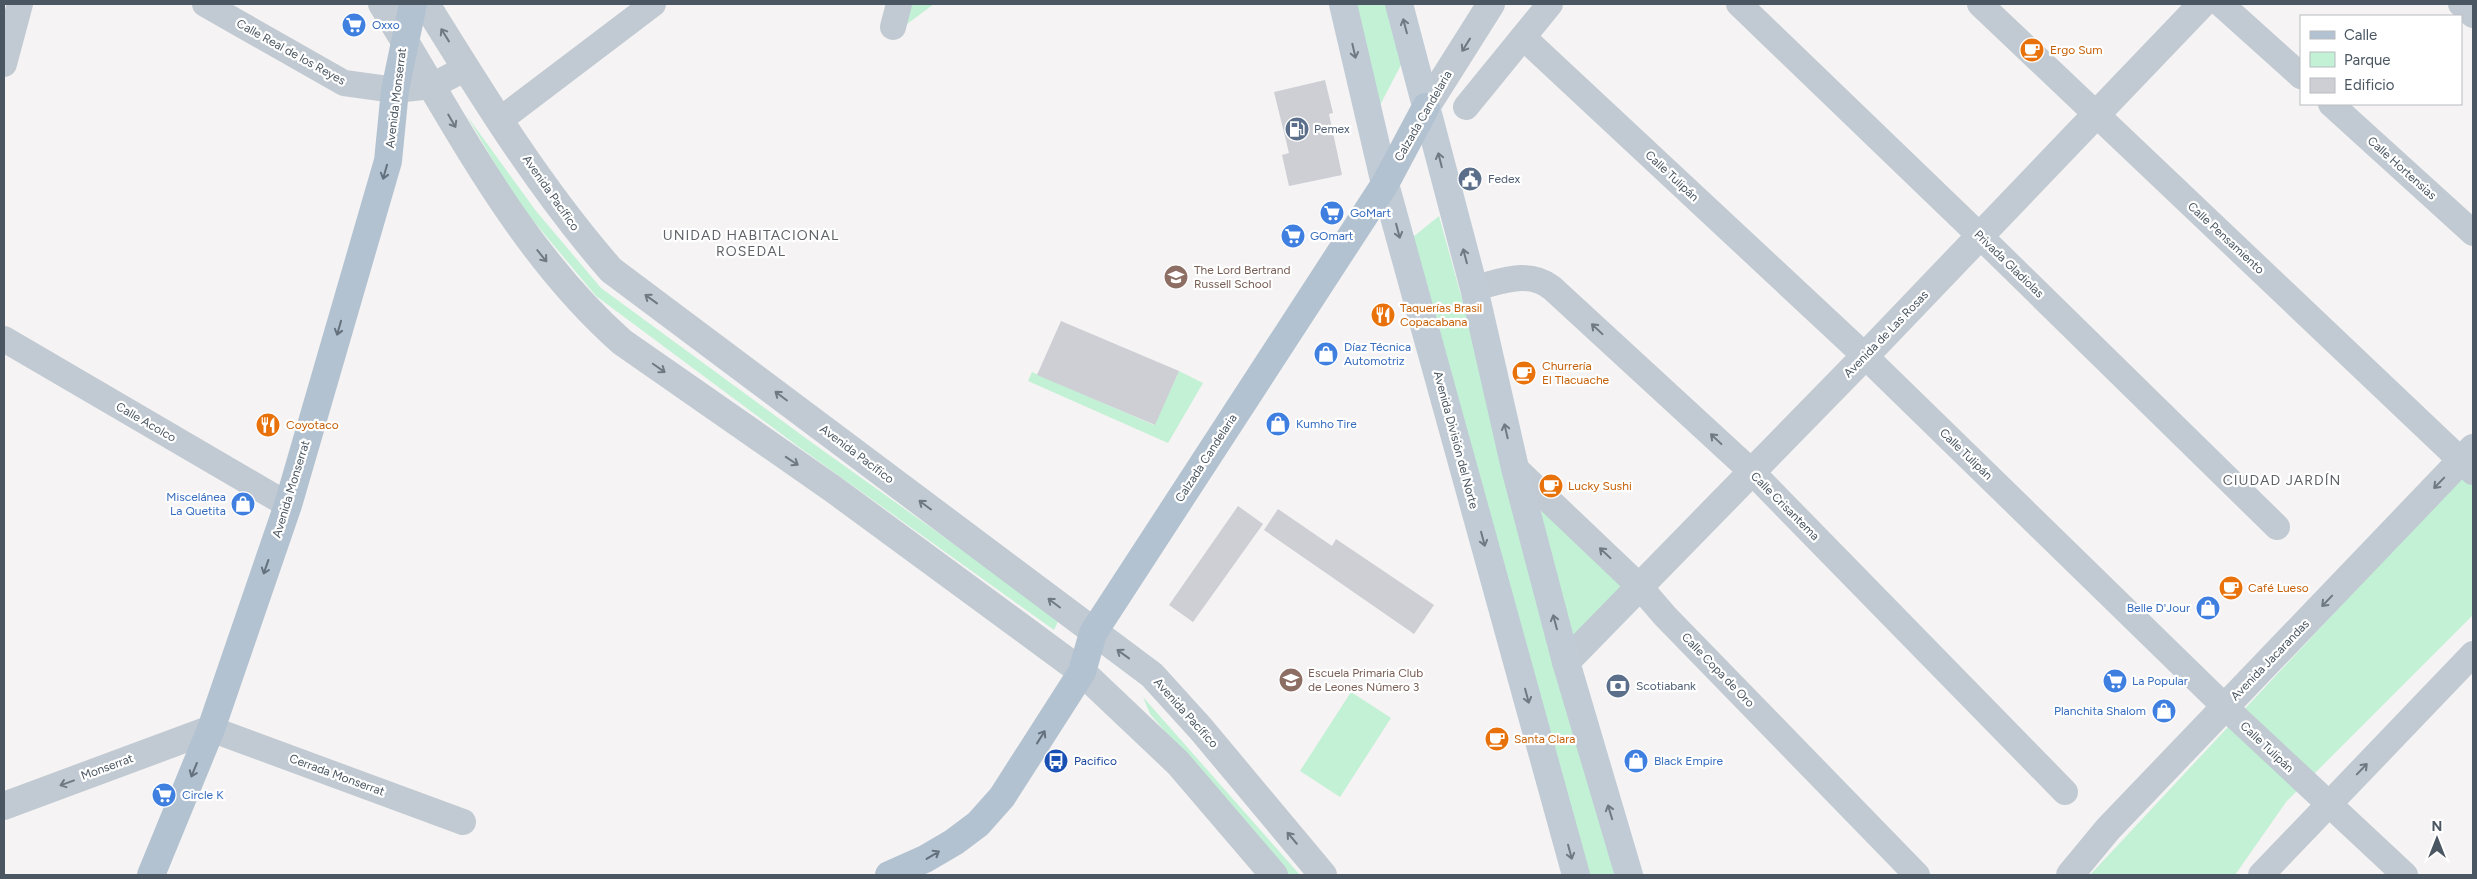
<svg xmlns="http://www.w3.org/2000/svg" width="2477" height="879" font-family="Figtree,sans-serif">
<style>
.green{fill:#c3f1d5}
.building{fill:#cdcfd5}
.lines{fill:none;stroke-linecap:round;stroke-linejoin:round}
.minor{stroke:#c1cad2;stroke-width:26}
.tertiary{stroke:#c1cad2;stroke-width:28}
.secondary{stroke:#c1cbd6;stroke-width:28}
.primary{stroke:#b3c2d1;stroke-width:28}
.oneway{stroke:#6e7984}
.oneway2{stroke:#6e7983}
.oneway3{stroke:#64717d}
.labels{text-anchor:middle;stroke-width:4.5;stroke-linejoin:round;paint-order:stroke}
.shop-label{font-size:12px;fill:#366cbe;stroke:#fff;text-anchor:start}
.food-label{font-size:12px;fill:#c56008;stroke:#fff;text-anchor:start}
.street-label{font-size:12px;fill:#4a5661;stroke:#fff}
.service-label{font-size:12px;fill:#4e5e75;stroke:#fff;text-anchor:start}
.education-label{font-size:12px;fill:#785e54;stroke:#fff;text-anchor:start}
.transit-label{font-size:12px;fill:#164399;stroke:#fff;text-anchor:start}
.neighbourhood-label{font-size:14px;letter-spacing:1px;fill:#5f6368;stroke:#fff}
</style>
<rect width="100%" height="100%" fill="#f5f3f3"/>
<g class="green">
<path d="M 909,4 L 934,4 L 903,27 Z"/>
<path d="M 1354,4 L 1386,4 L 1402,63 L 1379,107 Z"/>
<path d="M 467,116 L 536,211 L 601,288 L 811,442 L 1059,619 L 1054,630 L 803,450 L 596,296 L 516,200 Z"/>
<path d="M 1439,216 L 1622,875 L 1588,875 L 1413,237 Z"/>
<path d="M 1179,371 L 1203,383 L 1168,443 L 1028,381 L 1032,372 L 1154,425 Z"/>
<path d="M 2473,464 L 2473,615 L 2286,802 L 2235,875 L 2090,875 Z"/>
<path d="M 1524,467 L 1639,587 L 1572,656 Z"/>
<path d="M 1351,692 L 1391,718 L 1340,797 L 1300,771 Z"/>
<path d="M 1143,697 L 1300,875 L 1288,875 L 1150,714 Z"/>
</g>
<g class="building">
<path d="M 1325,80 L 1333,113 L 1329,114 L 1342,175 L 1289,186 L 1282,155 L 1289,153 L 1274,92 Z"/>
<path d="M 1061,321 L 1179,371 L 1155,425 L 1037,375 Z"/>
<path d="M 1238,506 L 1263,524 L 1193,622 L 1169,605 Z"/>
<path d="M 1278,509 L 1332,546 L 1336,539 L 1434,605 L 1414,634 L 1264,530 Z"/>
</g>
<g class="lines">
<g class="minor">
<path d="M 205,4 L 344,83 L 395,90 L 432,86 L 466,68"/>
<path d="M 1739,4 L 1980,236 L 2277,527"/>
<path d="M 1980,4 L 2473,472"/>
<path d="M 2221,4 L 2301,76"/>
<path d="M 2461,4 L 2473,15"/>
<path d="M 893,27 L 899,4"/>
<path d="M 1523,37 L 1865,356 L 2225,707 L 2405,875"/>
<path d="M 4,64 L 20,4"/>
<path d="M 2331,104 L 2473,233"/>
<path d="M 1466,107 L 1550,4"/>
<path d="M 500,120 L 653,4"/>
<path d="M 1474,288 C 1501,282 1528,269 1552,288 L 1752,472 L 2065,792"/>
<path d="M 4,339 L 288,505"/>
<path d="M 1515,468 L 1640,587 L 1665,616 L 1917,875"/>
<path d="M 211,729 L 463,822"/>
<path d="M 2261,875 L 2473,654"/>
</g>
<g class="tertiary">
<path d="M 382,4 C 455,121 517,249 622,342 L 833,489 L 1082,672 L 1178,763 L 1274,875"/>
<path d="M 426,4 C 483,96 540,189 611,270 L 1152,675 L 1201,729 L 1323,875"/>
<path d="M 1426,107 L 1491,4"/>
<path d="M 1566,662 L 1865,356 L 2202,4"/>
<path d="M 4,806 L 211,729"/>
<path d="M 2070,875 L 2108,829 L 2473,448"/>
</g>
<g class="secondary">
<path d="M 1343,4 L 1385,184 L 1576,875"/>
<path d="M 1399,4 L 1474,288 L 1515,468 L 1566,662 L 1629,875"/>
</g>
<g class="primary">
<path d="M 151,875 L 211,729 L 288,505 L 388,161 L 395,90 L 413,4"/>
<path d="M 889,875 L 925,859 L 954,842 L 978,824 L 1002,797 L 1082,672 L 1093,633 L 1385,184 L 1426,107"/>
</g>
</g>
<defs><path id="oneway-shaft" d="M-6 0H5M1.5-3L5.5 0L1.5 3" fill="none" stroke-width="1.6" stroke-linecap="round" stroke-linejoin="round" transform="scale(1.25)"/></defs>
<g class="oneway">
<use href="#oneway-shaft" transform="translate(1405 26) rotate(-105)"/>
<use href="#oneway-shaft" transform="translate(1354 51) rotate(77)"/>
<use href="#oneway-shaft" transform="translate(1440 160) rotate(-104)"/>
<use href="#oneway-shaft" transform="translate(1398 231) rotate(75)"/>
<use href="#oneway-shaft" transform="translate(1465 256) rotate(-105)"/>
<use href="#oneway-shaft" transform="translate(1506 431) rotate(-103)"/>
<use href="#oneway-shaft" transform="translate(1483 539) rotate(75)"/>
<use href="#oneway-shaft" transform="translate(1555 622) rotate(-105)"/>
<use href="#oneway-shaft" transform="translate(1527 696) rotate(75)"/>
<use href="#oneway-shaft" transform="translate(1610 812) rotate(-107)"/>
<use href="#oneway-shaft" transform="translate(1570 852) rotate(75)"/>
</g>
<g class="oneway2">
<use href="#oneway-shaft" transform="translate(445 35) rotate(-122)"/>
<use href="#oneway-shaft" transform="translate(1466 45) rotate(122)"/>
<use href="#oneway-shaft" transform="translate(452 121) rotate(60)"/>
<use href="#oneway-shaft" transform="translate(542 256) rotate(51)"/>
<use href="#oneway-shaft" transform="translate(651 299) rotate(-144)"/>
<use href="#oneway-shaft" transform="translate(1597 329) rotate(-137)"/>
<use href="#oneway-shaft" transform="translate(659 368) rotate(35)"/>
<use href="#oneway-shaft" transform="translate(781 396) rotate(-143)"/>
<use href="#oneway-shaft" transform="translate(1716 439) rotate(-137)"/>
<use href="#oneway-shaft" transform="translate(792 461) rotate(34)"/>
<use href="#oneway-shaft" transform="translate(2439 483) rotate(134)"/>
<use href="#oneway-shaft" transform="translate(925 505) rotate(-143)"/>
<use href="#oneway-shaft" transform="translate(1605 553) rotate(-137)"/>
<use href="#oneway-shaft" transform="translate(2327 601) rotate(134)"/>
<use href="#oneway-shaft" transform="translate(1054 603) rotate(-143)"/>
<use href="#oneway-shaft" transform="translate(1123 654) rotate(-144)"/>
<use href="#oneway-shaft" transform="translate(2362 769) rotate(-46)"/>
<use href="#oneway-shaft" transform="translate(67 783) rotate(160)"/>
<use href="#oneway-shaft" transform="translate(1292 838) rotate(-130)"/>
</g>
<g class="oneway3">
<use href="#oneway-shaft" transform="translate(385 172) rotate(106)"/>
<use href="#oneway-shaft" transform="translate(339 328) rotate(106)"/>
<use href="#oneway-shaft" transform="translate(266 567) rotate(109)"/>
<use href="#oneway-shaft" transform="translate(1041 737) rotate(-58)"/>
<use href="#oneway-shaft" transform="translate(194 770) rotate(112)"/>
<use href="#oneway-shaft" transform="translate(933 855) rotate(-31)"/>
</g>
<defs>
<symbol id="supermarket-disc" viewBox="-11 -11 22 22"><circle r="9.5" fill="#3f7fe0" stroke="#fff"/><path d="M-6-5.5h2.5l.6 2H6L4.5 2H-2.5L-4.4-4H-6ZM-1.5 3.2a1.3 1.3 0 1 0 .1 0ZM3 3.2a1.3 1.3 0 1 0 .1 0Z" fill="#fff"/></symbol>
<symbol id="cafe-disc" viewBox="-11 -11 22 22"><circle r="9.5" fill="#e8710a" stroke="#fff"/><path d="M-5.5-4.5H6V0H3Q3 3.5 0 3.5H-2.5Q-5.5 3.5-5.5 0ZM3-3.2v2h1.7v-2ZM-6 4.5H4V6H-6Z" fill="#fff"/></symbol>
<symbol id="fuel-disc" viewBox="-11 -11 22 22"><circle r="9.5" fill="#5c6f8a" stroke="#fff"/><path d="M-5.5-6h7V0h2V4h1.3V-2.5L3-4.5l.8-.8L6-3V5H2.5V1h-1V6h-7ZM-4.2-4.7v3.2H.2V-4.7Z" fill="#fff"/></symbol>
<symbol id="civic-disc" viewBox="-11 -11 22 22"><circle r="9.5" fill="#5c6f8a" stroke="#fff"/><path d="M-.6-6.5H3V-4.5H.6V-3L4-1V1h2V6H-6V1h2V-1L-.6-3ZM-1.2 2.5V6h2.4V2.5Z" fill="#fff"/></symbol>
<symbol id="school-disc" viewBox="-11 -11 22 22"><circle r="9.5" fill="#8d6e63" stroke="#fff"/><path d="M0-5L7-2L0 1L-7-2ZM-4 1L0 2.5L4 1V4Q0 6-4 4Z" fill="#fff"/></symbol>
<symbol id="restaurant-disc" viewBox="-11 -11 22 22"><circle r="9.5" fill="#e8710a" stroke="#fff"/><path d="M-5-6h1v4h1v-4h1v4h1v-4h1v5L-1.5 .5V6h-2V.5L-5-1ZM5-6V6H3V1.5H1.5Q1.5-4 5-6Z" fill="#fff"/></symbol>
<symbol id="shop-disc" viewBox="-11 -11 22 22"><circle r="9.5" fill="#3f7fe0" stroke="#fff"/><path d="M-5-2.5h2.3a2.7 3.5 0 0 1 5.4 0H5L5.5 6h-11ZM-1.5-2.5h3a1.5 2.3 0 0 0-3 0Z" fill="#fff"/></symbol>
<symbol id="bank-disc" viewBox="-11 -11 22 22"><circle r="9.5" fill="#5c6f8a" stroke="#fff"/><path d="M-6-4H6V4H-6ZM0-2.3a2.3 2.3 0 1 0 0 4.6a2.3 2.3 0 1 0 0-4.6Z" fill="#fff"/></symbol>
<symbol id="bus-disc" viewBox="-11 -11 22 22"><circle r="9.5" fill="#1a4fb4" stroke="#fff"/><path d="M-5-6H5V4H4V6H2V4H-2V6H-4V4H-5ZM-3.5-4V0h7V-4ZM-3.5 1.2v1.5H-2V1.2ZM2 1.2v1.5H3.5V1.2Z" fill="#fff"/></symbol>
</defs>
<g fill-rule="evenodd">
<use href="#supermarket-disc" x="340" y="11" width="28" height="28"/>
<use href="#cafe-disc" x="2018" y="36" width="28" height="28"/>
<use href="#fuel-disc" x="1283" y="115" width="28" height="28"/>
<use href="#civic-disc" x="1456" y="165" width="28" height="28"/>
<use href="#supermarket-disc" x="1318" y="199" width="28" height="28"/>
<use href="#supermarket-disc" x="1279" y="222" width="28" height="28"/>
<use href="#school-disc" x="1162" y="263" width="28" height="28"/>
<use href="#restaurant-disc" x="1369" y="301" width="28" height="28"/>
<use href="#shop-disc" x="1312" y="340" width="28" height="28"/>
<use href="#cafe-disc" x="1510" y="359" width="28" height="28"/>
<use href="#shop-disc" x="1264" y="410" width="28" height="28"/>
<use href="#restaurant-disc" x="254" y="411" width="28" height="28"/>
<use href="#cafe-disc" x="1537" y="472" width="28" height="28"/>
<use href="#shop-disc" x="229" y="490" width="28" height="28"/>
<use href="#cafe-disc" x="2217" y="574" width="28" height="28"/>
<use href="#shop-disc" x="2194" y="594" width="28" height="28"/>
<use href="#school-disc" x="1277" y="666" width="28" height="28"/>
<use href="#supermarket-disc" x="2101" y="667" width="28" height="28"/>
<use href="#bank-disc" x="1604" y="672" width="28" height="28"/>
<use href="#shop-disc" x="2150" y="697" width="28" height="28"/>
<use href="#cafe-disc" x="1483" y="725" width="28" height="28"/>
<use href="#bus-disc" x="1042" y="747" width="28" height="28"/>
<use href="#shop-disc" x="1622" y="747" width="28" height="28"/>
<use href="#supermarket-disc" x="150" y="781" width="28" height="28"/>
</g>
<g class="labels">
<g class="shop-label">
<text x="372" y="29">Oxxo</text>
<text x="1350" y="217">GoMart</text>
<text x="1310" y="240">GOmart</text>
<text x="1344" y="351">Díaz Técnica<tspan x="1344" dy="14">Automotriz</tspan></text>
<text x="1296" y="428">Kumho Tire</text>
<text x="226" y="501" text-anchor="end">Miscelánea<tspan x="226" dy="14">La Quetita</tspan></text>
<text x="2190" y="612" text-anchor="end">Belle D'Jour</text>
<text x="2132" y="685">La Popular</text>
<text x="2146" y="715" text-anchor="end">Planchita Shalom</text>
<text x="1654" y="765">Black Empire</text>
<text x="182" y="799">Circle K</text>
</g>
<g class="food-label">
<text x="2050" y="54">Ergo Sum</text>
<text x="1400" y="312">Taquerías Brasil<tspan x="1400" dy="14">Copacabana</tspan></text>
<text x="1542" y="370">Churrería<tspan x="1542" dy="14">El Tlacuache</tspan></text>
<text x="286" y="429">Coyotaco</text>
<text x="1568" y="490">Lucky Sushi</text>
<text x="2248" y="592">Café Lueso</text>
<text x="1514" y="743">Santa Clara</text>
</g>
<g class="street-label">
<text transform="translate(291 52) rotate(29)" y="4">Calle Real de los Reyes</text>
<text transform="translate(396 98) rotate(-83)" y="4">Avenida Monserrat</text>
<text transform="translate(1423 116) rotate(-60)" y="4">Calzada Candelaria</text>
<text transform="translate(2402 168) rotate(42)" y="4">Calle Hortensias</text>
<text transform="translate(1672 176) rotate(43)" y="4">Calle Tulipán</text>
<text transform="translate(551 193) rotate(55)" y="4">Avenida Pacífico</text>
<text transform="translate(2226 238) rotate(43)" y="4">Calle Pensamiento</text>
<text transform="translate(2009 264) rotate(44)" y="4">Privada Gladiolas</text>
<text transform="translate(1886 334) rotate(-46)" y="4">Avenida de Las Rosas</text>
<text transform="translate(146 422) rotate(30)" y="4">Calle Acolco</text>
<text transform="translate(1456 440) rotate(75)" y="4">Avenida División del Norte</text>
<text transform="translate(857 454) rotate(37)" y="4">Avenida Pacífico</text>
<text transform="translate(1966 454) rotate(44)" y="4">Calle Tulipán</text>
<text transform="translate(1206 458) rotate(-57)" y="4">Calzada Candelaria</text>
<text transform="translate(291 489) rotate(-73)" y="4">Avenida Monserrat</text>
<text transform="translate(1785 506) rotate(45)" y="4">Calle Crisantema</text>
<text transform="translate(2270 660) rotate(-46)" y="4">Avenida Jacarandas</text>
<text transform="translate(1718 670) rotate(46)" y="4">Calle Copa de Oro</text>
<text transform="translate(1186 713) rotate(48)" y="4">Avenida Pacífico</text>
<text transform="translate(2267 747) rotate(43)" y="4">Calle Tulipán</text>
<text transform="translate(107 767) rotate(-20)" y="4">Monserrat</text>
<text transform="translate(337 775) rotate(20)" y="4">Cerrada Monserrat</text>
</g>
<g class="service-label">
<text x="1314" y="133">Pemex</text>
<text x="1488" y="183">Fedex</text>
<text x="1636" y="690">Scotiabank</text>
</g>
<g class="education-label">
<text x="1194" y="274">The Lord Bertrand<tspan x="1194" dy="14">Russell School</tspan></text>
<text x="1308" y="677">Escuela Primaria Club<tspan x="1308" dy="14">de Leones Número 3</tspan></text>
</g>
<g class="transit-label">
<text x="1074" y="765">Pacifico</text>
</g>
<g class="neighbourhood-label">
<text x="751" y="240">UNIDAD HABITACIONAL<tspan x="751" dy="16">ROSEDAL</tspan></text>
<text x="2282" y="485">CIUDAD JARDÍN</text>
</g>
</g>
<rect width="2477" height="879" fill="none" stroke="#4a5661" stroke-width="10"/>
<rect x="2300" y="15" width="162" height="90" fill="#ffffff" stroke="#b7bbc0"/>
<rect x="2310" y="31" width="25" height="8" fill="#b3c2d1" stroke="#b7bbc0"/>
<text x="2344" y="40" font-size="15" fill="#4a5661">Calle</text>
<rect x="2310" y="52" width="25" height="15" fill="#c3f1d5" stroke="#b7bbc0"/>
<text x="2344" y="65" font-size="15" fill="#4a5661">Parque</text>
<rect x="2310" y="78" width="25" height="15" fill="#cdcfd5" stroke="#b7bbc0"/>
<text x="2344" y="90" font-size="15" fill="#4a5661">Edificio</text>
<g transform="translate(2437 839)" stroke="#ffffff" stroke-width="4" paint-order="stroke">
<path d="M0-4L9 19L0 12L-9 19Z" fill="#4a5661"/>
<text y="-8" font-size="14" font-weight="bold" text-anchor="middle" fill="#4a5661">N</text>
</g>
</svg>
